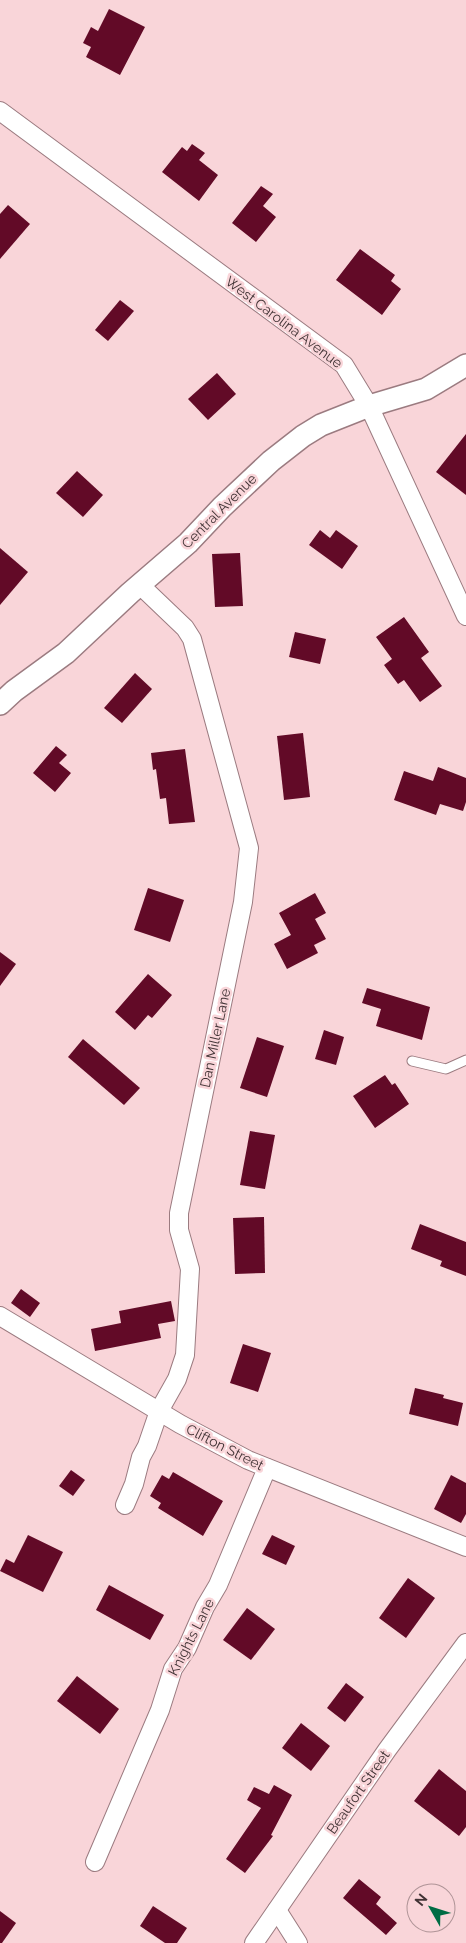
<svg xmlns="http://www.w3.org/2000/svg" width="466" height="1943" font-family="Raleway,sans-serif">
<style>
.building{fill:#620a27}
.lines{fill:none;stroke-linecap:round;stroke-linejoin:round}
.service-casing{stroke:#9b7b80;stroke-width:11}
.minor-casing{stroke:#9b7b80;stroke-width:20}
.tertiary-casing{stroke:#9b7b80;stroke-width:24}
.service{stroke:#fff;stroke-width:9}
.minor{stroke:#fff;stroke-width:18}
.tertiary{stroke:#fff;stroke-width:21}
.labels{text-anchor:middle;stroke-width:5;stroke-linejoin:round;paint-order:stroke}
.street-label{font-size:14px;fill:#413335;stroke:#f9d5d9}
</style>
<rect width="100%" height="100%" fill="#f9d5d9"/>
<g class="building">
<path d="M 109,9 L 145,27 L 120,75 L 86,57 L 91,47 L 83,43 L 91,27 L 98,31 Z"/>
<path d="M 192,144 L 205,153 L 199,160 L 218,175 L 199,201 L 162,172 L 182,147 L 187,151 Z"/>
<path d="M 261,186 L 273,194 L 263,206 L 276,217 L 256,242 L 232,223 Z"/>
<path d="M 8,205 L 30,224 L 0,259 L 0,214 Z"/>
<path d="M 360,249 L 395,275 L 391,281 L 401,289 L 382,315 L 336,280 Z"/>
<path d="M 120,300 L 134,311 L 108,341 L 95,330 Z"/>
<path d="M 217,373 L 236,394 L 208,420 L 188,399 Z"/>
<path d="M 466,434 L 466,495 L 436,472 Z"/>
<path d="M 77,471 L 103,495 L 83,517 L 56,493 Z"/>
<path d="M 320,530 L 330,538 L 336,530 L 358,546 L 342,569 L 309,545 Z"/>
<path d="M 0,548 L 28,572 L 0,605 Z"/>
<path d="M 240,553 L 243,606 L 215,607 L 212,554 Z"/>
<path d="M 404,617 L 429,652 L 421,658 L 442,686 L 420,702 L 404,680 L 398,684 L 384,665 L 392,659 L 376,637 Z"/>
<path d="M 295,632 L 326,639 L 320,664 L 289,657 Z"/>
<path d="M 135,673 L 152,689 L 122,723 L 104,708 Z"/>
<path d="M 303,733 L 310,797 L 284,800 L 277,736 Z"/>
<path d="M 56,746 L 67,755 L 59,763 L 71,773 L 55,792 L 33,773 Z"/>
<path d="M 185,749 L 195,822 L 169,824 L 166,798 L 160,799 L 156,769 L 153,770 L 151,753 Z"/>
<path d="M 438,767 L 466,778 L 466,802 L 463,811 L 440,804 L 436,815 L 394,800 L 404,771 L 433,781 Z"/>
<path d="M 148,888 L 184,900 L 170,942 L 134,930 Z"/>
<path d="M 315,893 L 326,913 L 315,919 L 326,939 L 314,945 L 318,953 L 287,969 L 274,944 L 291,935 L 279,913 Z"/>
<path d="M 0,952 L 16,964 L 0,986 Z"/>
<path d="M 148,974 L 172,995 L 152,1018 L 148,1015 L 135,1030 L 115,1012 Z"/>
<path d="M 367,988 L 430,1007 L 422,1040 L 376,1026 L 381,1009 L 362,1003 Z"/>
<path d="M 324,1030 L 344,1037 L 336,1065 L 315,1059 Z"/>
<path d="M 257,1037 L 284,1046 L 267,1097 L 240,1088 Z"/>
<path d="M 83,1039 L 140,1088 L 124,1105 L 68,1057 Z"/>
<path d="M 385,1075 L 392,1085 L 395,1083 L 409,1104 L 375,1128 L 353,1096 Z"/>
<path d="M 250,1131 L 275,1135 L 265,1189 L 240,1185 Z"/>
<path d="M 264,1217 L 265,1273 L 235,1274 L 233,1218 Z"/>
<path d="M 420,1224 L 466,1242 L 466,1276 L 440,1266 L 442,1261 L 411,1249 Z"/>
<path d="M 21,1289 L 40,1303 L 30,1317 L 11,1303 Z"/>
<path d="M 171,1301 L 175,1321 L 158,1324 L 161,1338 L 95,1351 L 91,1329 L 121,1323 L 119,1311 Z"/>
<path d="M 243,1344 L 271,1353 L 258,1392 L 230,1383 Z"/>
<path d="M 415,1388 L 444,1395 L 443,1398 L 463,1403 L 458,1426 L 409,1414 Z"/>
<path d="M 71,1470 L 85,1480 L 73,1496 L 59,1486 Z"/>
<path d="M 173,1472 L 223,1501 L 203,1536 L 158,1508 L 161,1503 L 150,1496 L 162,1475 L 169,1479 Z"/>
<path d="M 451,1475 L 466,1483 L 466,1514 L 461,1523 L 434,1509 Z"/>
<path d="M 28,1535 L 63,1552 L 43,1592 L 0,1571 L 6,1559 L 14,1563 Z"/>
<path d="M 272,1535 L 295,1546 L 286,1565 L 262,1554 Z"/>
<path d="M 408,1578 L 435,1598 L 406,1638 L 379,1618 Z"/>
<path d="M 109,1585 L 164,1615 L 150,1640 L 96,1610 Z"/>
<path d="M 247,1608 L 275,1629 L 251,1660 L 223,1640 Z"/>
<path d="M 77,1676 L 119,1709 L 100,1734 L 57,1701 Z"/>
<path d="M 346,1683 L 364,1697 L 345,1722 L 327,1708 Z"/>
<path d="M 301,1723 L 330,1746 L 311,1771 L 282,1748 Z"/>
<path d="M 439,1769 L 466,1791 L 466,1827 L 459,1836 L 414,1801 Z"/>
<path d="M 274,1785 L 292,1795 L 271,1835 L 273,1836 L 245,1873 L 226,1859 L 261,1808 L 247,1800 L 254,1787 L 269,1794 Z"/>
<path d="M 359,1879 L 381,1897 L 376,1904 L 397,1923 L 386,1935 L 343,1898 Z"/>
<path d="M 153,1906 L 187,1928 L 177,1943 L 165,1943 L 140,1926 Z"/>
<path d="M 0,1911 L 16,1923 L 2,1943 L 0,1943 Z"/>
</g>
<g class="lines">
<defs>
<path id="service" d="M 412,1061 L 446,1069 L 466,1060"/>
<g id="minor">
<path d="M 0,111 L 344,365 L 369,406 L 466,616"/>
<path d="M 0,1316 L 180,1424 L 248,1460 L 466,1547"/>
<path d="M 125,1505 L 134,1484 L 141,1457 L 147,1446 L 159,1411 L 177,1379 L 185,1355 L 190,1269 L 179,1230 L 179,1213 L 243,902 L 249,848 L 192,639 L 185,628 L 140,585"/>
<path d="M 95,1862 L 160,1710 L 173,1669 L 187,1648 L 205,1607 L 218,1585 L 267,1468"/>
<path d="M 277,1910 L 298,1943"/>
<path d="M 254,1943 L 387,1750 L 466,1643"/>
</g>
<path id="tertiary" d="M 0,704 L 14,691 L 66,653 L 130,593 L 188,543 L 222,507 L 271,461 L 303,436 L 321,425 L 369,406 L 426,389 L 466,365"/>
</defs>
<use href="#service" class="service-casing"/>
<use href="#minor" class="minor-casing"/>
<use href="#tertiary" class="tertiary-casing"/>
<use href="#service" class="service"/>
<use href="#minor" class="minor"/>
<use href="#tertiary" class="tertiary"/>
</g>
<g class="labels">
<g class="street-label">
<text transform="translate(284 322) rotate(37)" y="5">West Carolina Avenue</text>
<text transform="translate(219 511) rotate(-45)" y="5">Central Avenue</text>
<text transform="translate(215 1038) rotate(-78)" y="5">Dan Miller Lane</text>
<text transform="translate(225 1447) rotate(27)" y="5">Clifton Street</text>
<text transform="translate(191 1637) rotate(-63)" y="5">Knights Lane</text>
<text transform="translate(358 1792) rotate(-55)" y="5">Beaufort Street</text>
</g>
</g>
<g transform="translate(431 1908) rotate(309)"><circle r="24" fill="#f9d5d9" stroke="#af9497"/>
<path d="M0-4L9 19L0 12L-9 19Z" fill="#006c44"/>
<text y="-8" font-size="14" font-weight="bold" text-anchor="middle" fill="#413335">N</text>
</g>
</svg>
